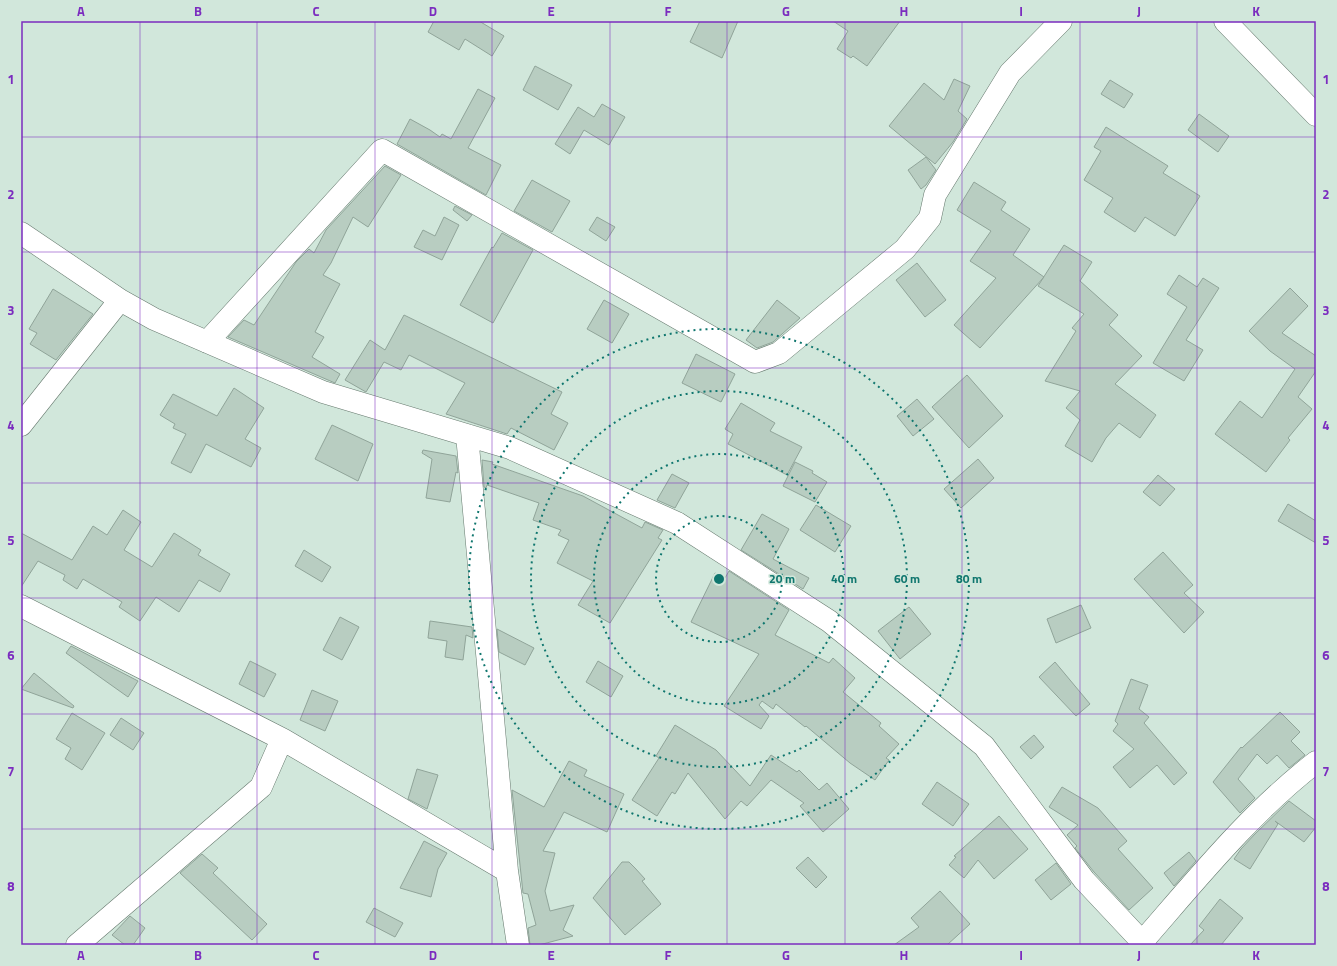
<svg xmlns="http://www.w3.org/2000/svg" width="1337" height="966" font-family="'Titillium Web',sans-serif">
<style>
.building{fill:#b8cdc1;stroke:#90a499}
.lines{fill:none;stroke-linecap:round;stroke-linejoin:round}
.minor-casing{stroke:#66796e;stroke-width:23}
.minor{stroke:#fff;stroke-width:22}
.grid{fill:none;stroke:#7b2cbf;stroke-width:1;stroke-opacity:0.55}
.ring{fill:none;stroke:#0f766e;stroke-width:2;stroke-dasharray:2 4}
.centre{fill:#0f766e;stroke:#d1e7db;stroke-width:2}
.ring-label{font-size:12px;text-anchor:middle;font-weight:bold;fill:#0f766e;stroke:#d1e7db;stroke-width:3;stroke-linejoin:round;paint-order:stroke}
.neatline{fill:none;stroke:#7b2cbf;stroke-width:1.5}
.grid-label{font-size:13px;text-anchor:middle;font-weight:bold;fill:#7b2cbf}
</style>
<rect width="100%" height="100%" fill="#d1e7db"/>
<path class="building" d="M 434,21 L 479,21 L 504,36 L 492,56 L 465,39 L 459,50 L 428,32 Z
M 700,21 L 738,21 L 722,58 L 690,42 Z
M 833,21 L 900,21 L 867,66 L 853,56 L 851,58 L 837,49 L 848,31 Z
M 535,66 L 572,85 L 558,110 L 523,90 Z
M 954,79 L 970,86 L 958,111 L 967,119 L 953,142 L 935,164 L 889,126 L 924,83 L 944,100 Z
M 1110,80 L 1133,94 L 1124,108 L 1101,94 Z
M 478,89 L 495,98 L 468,148 L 501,165 L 486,195 L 397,144 L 410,119 L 430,130 L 440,137 L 442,134 L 451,139 Z
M 602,104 L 625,117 L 609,145 L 584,130 L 570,154 L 555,144 L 578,107 L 594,117 Z
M 1199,114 L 1229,136 L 1218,152 L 1188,130 Z
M 1106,127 L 1168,166 L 1163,173 L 1200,196 L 1175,236 L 1145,217 L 1135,232 L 1104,212 L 1113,198 L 1084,180 L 1101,151 L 1094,147 Z
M 926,157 L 936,170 L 926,185 L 921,189 L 908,170 Z
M 385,166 L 401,175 L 368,227 L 353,217 L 331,263 L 323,275 L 340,284 L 315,332 L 324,337 L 312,357 L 340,374 L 335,383 L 228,337 L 244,320 L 254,325 L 296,262 L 309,249 L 314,253 L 326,230 Z
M 532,180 L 570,201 L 552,232 L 514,211 Z
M 974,182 L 1006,202 L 1001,210 L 1030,229 L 1013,255 L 1044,277 L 980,348 L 954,325 L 996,278 L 970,261 L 991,231 L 957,210 Z
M 455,206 L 472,215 L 467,221 L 453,210 Z
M 444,217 L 459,225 L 442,260 L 414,247 L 423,230 L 435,236 Z
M 597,217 L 615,227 L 606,241 L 589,230 Z
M 502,233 L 533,250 L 493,323 L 460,305 L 492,247 L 493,248 Z
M 1064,245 L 1092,262 L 1080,281 L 1118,315 L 1109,325 L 1142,356 L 1115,384 L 1156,415 L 1140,438 L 1119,423 L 1106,438 L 1092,462 L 1065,446 L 1080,420 L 1066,408 L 1080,391 L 1045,381 L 1076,331 L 1072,328 L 1084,314 L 1038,286 Z
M 917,263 L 946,300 L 925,317 L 896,280 Z
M 1179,275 L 1197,287 L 1203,278 L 1219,288 L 1186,340 L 1203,350 L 1184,381 L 1153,363 L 1187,307 L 1167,294 Z
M 1290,288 L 1308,306 L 1282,333 L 1316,356 L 1316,371 L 1298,397 L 1312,409 L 1288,438 L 1290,440 L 1266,472 L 1215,434 L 1240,401 L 1262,418 L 1295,369 L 1270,351 L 1249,331 Z
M 53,289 L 93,314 L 56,360 L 30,344 L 37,333 L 29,329 Z
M 604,300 L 629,314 L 612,343 L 587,329 Z
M 777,300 L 800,318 L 773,342 L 757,348 L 746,340 Z
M 404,315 L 562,392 L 551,414 L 568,423 L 554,450 L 511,428 L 507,434 L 446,414 L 465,383 L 409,355 L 401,370 L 384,362 L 366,392 L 345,380 L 370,340 L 385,350 Z
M 696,354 L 735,374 L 721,402 L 682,383 Z
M 967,375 L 1003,416 L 969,448 L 932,407 Z
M 234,388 L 264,408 L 245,439 L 261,448 L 251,467 L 206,444 L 191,473 L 171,463 L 186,434 L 173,428 L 175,424 L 160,415 L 173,394 L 217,416 Z
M 917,399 L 934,419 L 913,436 L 897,416 Z
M 741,403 L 775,423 L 770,431 L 802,447 L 787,475 L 728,444 L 733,434 L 725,429 Z
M 332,425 L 373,444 L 358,481 L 315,459 Z
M 423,450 L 456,456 L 458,473 L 456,472 L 450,502 L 426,498 L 432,459 L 422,453 Z
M 978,459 L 994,478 L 961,508 L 944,489 Z
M 482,460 L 493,462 L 492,464 L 583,496 L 642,528 L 645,522 L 663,530 L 658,538 L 662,540 L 610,623 L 578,605 L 593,581 L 557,563 L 569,540 L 558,535 L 561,530 L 533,520 L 539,503 L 487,485 L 486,488 L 484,487 Z
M 795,462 L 813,471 L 812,473 L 827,482 L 815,502 L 783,486 Z
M 672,474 L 689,483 L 675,508 L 657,500 Z
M 1158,475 L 1175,489 L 1160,506 L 1143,492 Z
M 1288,504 L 1316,521 L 1316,543 L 1278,521 Z
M 816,505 L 851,526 L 835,552 L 800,530 Z
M 123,510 L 141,522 L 124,550 L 152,567 L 174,533 L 201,550 L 198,555 L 230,574 L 220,592 L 199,580 L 179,612 L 156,597 L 140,621 L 119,607 L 122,602 L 83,579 L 77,589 L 63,580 L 65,575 L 38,561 L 21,587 L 21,533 L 72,560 L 93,526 L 107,535 Z
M 762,514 L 789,529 L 773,559 L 809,578 L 803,589 L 741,550 Z
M 304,550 L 331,567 L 322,582 L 295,566 Z
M 1163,552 L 1193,585 L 1184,593 L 1204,612 L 1184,633 L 1134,579 Z
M 729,571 L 789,610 L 775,635 L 829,663 L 833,658 L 855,678 L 843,692 L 881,723 L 879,726 L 899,744 L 886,758 L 889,760 L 875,780 L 850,763 L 806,726 L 805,727 L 776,704 L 773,709 L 762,701 L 759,705 L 769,716 L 761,729 L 724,706 L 759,654 L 691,622 L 715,573 L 725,578 Z
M 1081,605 L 1091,628 L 1056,643 L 1047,619 Z
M 909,607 L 931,634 L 900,659 L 878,631 Z
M 340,617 L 359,627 L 342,660 L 323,650 Z
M 430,621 L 472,627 L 473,638 L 466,635 L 463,660 L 445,657 L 447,641 L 428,638 Z
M 497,629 L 534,648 L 525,665 L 499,652 Z
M 71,646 L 138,681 L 128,697 L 66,653 Z
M 250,661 L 276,674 L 264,697 L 239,684 Z
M 598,661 L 623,676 L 611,697 L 586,682 Z
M 1055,662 L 1090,704 L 1076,716 L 1039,677 Z
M 34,673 L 74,706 L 73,708 L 21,689 Z
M 1131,679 L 1148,685 L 1139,709 L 1149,717 L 1144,723 L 1187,773 L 1174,785 L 1157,765 L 1130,788 L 1113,767 L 1134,749 L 1113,731 L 1118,724 L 1115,721 Z
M 312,690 L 338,701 L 325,731 L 300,720 Z
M 1280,712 L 1300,732 L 1291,741 L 1305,755 L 1289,768 L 1277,755 L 1267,764 L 1257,754 L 1238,779 L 1255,798 L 1240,813 L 1213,782 L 1241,747 L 1242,748 Z
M 72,713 L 105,733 L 82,770 L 65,759 L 71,748 L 56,739 Z
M 121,718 L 144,733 L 133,750 L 110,735 Z
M 675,725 L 716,750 L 750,786 L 771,755 L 797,772 L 799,770 L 819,790 L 827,783 L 849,809 L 823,832 L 800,806 L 804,803 L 771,780 L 747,806 L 741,801 L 725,819 L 688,773 L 675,794 L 672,792 L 657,816 L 632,800 L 659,758 L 656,756 Z
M 1034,735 L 1044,747 L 1031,759 L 1020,747 Z
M 569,761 L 587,770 L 584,776 L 624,794 L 607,832 L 564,812 L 543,851 L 555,853 L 545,891 L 550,911 L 574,905 L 563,930 L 573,936 L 539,945 L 530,945 L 528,928 L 536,925 L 528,894 L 523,893 L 512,790 L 544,807 Z
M 417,769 L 438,775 L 427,809 L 408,799 Z
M 937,782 L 969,804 L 953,826 L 922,804 Z
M 1062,787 L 1098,808 L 1127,841 L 1118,849 L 1153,888 L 1129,910 L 1094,872 L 1075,848 L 1077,846 L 1067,835 L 1078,825 L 1049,807 Z
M 1289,801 L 1316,821 L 1316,827 L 1304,842 L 1275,821 L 1278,824 L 1250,869 L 1234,859 L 1241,849 L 1255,834 Z
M 999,816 L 1028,849 L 994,879 L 978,860 L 964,878 L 949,865 L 956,857 L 954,856 Z
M 424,841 L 447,853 L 438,869 L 431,897 L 400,888 Z
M 1189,852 L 1196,861 L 1174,886 L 1164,873 Z
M 202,854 L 218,868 L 213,873 L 267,924 L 252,940 L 180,873 Z
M 808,857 L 827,877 L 816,888 L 796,868 Z
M 622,862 L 629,862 L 635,868 L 645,879 L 642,881 L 661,904 L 625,935 L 593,898 Z
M 1056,863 L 1071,884 L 1051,900 L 1035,880 Z
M 940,891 L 970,924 L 947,945 L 894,945 L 919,927 L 911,918 Z
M 1220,899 L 1243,918 L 1221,945 L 1190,945 L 1204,930 L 1199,926 Z
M 374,908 L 403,923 L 395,937 L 366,922 Z
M 130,916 L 145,928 L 133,945 L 125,945 L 112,935 Z"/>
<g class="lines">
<defs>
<path id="minor" d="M 1225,21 L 1316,115
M 21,233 L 120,300 L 154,319 L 323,392 L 510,448 L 677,523 L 829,621 L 984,746 L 1084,880 L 1145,945
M 207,342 L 382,150 L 755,362 L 779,353 L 905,249 L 930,218 L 935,195 L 1010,73 L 1061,21
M 21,425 L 120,300
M 467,435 L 507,871 L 518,945
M 21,606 L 282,739 L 507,871
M 1142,942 C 1197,879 1250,813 1316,762
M 77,945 L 261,787 L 282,739"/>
</defs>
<use href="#minor" class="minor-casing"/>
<use href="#minor" class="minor"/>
</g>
<path class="grid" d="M 140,21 L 140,945M 257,21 L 257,945M 375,21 L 375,945M 492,21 L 492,945M 610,21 L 610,945M 727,21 L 727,945M 845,21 L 845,945M 962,21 L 962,945M 1080,21 L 1080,945M 1197,21 L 1197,945M 21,137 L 1316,137M 21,252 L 1316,252M 21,368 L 1316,368M 21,483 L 1316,483M 21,598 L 1316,598M 21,714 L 1316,714M 21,829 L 1316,829"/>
<g class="ring">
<circle cx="719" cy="579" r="63"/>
<circle cx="719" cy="579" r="125"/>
<circle cx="719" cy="579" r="188"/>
<circle cx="719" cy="579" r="250"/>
</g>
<circle cx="719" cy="579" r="6" class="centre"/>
<g class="ring-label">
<text x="782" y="583">20 m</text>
<text x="844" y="583">40 m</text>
<text x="907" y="583">60 m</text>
<text x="969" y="583">80 m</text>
</g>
<rect width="1337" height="966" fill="none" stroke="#d1e7db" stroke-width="44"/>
<rect x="22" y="22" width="1293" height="922" class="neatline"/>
<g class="grid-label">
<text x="81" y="16">A</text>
<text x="198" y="16">B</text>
<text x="316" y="16">C</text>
<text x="433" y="16">D</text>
<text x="551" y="16">E</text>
<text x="668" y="16">F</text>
<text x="786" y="16">G</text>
<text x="904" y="16">H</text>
<text x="1021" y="16">I</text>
<text x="1139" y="16">J</text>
<text x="1256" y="16">K</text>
<text x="11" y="84">1</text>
<text x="1326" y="84">1</text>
<text x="11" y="199">2</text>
<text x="1326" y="199">2</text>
<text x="11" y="315">3</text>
<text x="1326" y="315">3</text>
<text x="11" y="430">4</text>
<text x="1326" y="430">4</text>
<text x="11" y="545">5</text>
<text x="1326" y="545">5</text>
<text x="11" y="660">6</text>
<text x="1326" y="660">6</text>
<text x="11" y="776">7</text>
<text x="1326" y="776">7</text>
<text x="11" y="891">8</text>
<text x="1326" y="891">8</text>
<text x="81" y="960">A</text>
<text x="198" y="960">B</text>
<text x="316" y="960">C</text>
<text x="433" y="960">D</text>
<text x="551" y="960">E</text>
<text x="668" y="960">F</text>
<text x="786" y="960">G</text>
<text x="904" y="960">H</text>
<text x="1021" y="960">I</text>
<text x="1139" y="960">J</text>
<text x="1256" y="960">K</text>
</g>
</svg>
